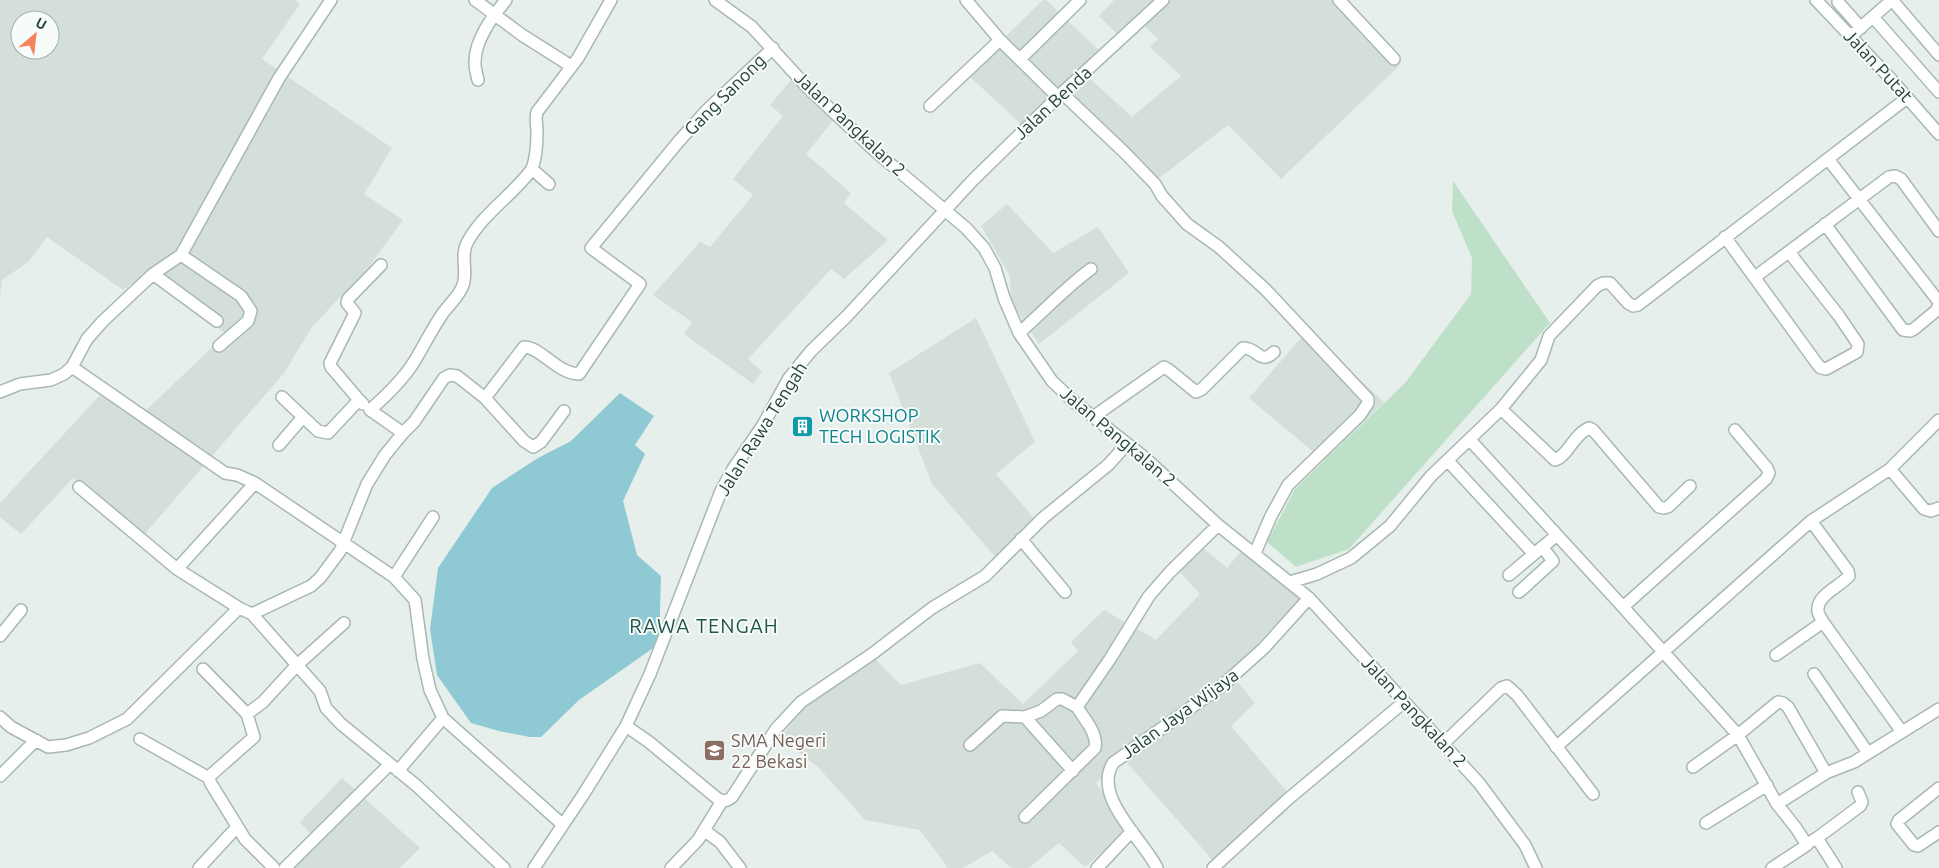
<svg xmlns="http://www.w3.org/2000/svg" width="1939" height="868" font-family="Ubuntu,sans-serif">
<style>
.built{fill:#d4dfda;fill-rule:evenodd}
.green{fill:#bfe0c8}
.water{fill:#8ec9d4}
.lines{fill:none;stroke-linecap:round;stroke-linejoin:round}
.minor-casing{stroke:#a8b8b2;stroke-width:14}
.minor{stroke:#fff;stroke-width:11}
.labels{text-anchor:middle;stroke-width:4;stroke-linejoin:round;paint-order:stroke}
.street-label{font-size:18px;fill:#24423a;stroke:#f7fbf9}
.culture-label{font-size:18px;fill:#0d838f;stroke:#f7fbf9;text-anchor:start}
.education-label{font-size:18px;fill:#785e54;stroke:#f7fbf9;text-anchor:start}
.quarter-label{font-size:20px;letter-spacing:1px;fill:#1f5548;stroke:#f7fbf9}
</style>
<rect width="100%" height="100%" fill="#e6efeb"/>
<path class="built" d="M 0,0 L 295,0 L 300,4 L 262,59 L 392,148 L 364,194 L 403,220 L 367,269 L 312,327 L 284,373 L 142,537 L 73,478 L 21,534 L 0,517 L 0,503 L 100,395 L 138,418 L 226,334 L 146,274 L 123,290 L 47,237 L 28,262 L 2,280 L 0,298 ZM 20,20 L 50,20 L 50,50 L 20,50 Z
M 1043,0 L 1046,0 L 1105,56 L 1086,75 L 1132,117 L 1181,76 L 1150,47 L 1158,39 L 1136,18 L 1118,35 L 1099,16 L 1114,0 L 1342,0 L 1400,65 L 1281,179 L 1228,125 L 1158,179 L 1059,93 L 1023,126 L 967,74 Z
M 796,74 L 836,117 L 806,154 L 851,193 L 844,203 L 888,240 L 844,279 L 831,269 L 748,359 L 762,371 L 753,384 L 684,334 L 692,322 L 653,295 L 700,242 L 710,247 L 753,195 L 733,179 L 783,116 L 770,105 Z
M 1007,204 L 1053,253 L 1098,227 L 1129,273 L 1039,344 L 1011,301 L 1010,276 L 981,226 Z
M 976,318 L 1035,442 L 996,474 L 1038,523 L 998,560 L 932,484 L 889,373 Z
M 1307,331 L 1384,402 L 1324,461 L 1249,398 Z
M 1202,547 L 1227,568 L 1242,550 L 1302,597 L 1230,673 L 1255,703 L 1231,726 L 1291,796 L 1216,864 L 1122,757 L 1096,783 L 1129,829 L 1085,867 L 1059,843 L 1029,868 L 1011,868 L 992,851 L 963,868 L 948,868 L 920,830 L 865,820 L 818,767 L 780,738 L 812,695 L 874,658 L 901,685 L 980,663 L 1023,704 L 1078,651 L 1071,642 L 1104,610 L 1156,640 L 1200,594 L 1179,571 Z
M 342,778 L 420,848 L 400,868 L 285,868 L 314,838 L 300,822 Z"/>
<path class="green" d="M 1453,181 L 1550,323 L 1349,549 L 1296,567 L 1267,542 L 1295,489 L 1405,383 L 1471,294 L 1472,258 L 1452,211 Z"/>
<path class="water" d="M 620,393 L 654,416 L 635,445 L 645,454 L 623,501 L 637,555 L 661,576 L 659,644 L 579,700 L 541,737 L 530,737 L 499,731 L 471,723 L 437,675 L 430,629 L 438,568 L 492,488 L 538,458 L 571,441 Z"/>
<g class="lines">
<defs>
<path id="minor" d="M 475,0 L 522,35 L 571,66
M 715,0 L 752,27 L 809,89 L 875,151 L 966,228 L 984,248 L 995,268 L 1004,298 L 1019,333 L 1052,381 L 1073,401 L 1144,457 L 1218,525 L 1309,598 L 1479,783 L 1525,845 L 1536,868
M 966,0 L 1000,40 L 1058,97
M 1339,0 L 1394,59
M 1816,0 L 1891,79 L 1939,134
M 1892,0 L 1939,55
M 1838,2 L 1861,28
M 1873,17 L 1939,92
M 1851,36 L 1892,0
M 1020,59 L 1080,0
M 478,80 C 477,75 475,69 475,64 C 474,41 492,17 506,0
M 1062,93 L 1125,153 L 1155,184 L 1162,196 L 1187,224 L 1219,247 L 1266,290 L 1368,399 L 1368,403 L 1360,415 L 1288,485 L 1271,516 L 1255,553
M 930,106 L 1000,40
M 532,169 L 549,184
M 1825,224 L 1903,330 L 1910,331 L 1914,329 L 1937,310 L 1939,302 L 1828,159
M 1725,237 L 1818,365 L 1821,368 L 1826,369 L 1857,352 L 1858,344 L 1839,316 L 1789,252
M 181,255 L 241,296 L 251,311 L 248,321 L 219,346
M 153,274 L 217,321
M 1755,277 L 1889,177 L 1895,176 L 1901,179 L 1939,231
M 1019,333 C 1043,312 1066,287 1091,269
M 72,367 L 225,473 L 237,475 L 255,483 L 394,577 L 415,600 L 423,659 L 430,690 L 443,718 L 562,824
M 0,392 L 20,384 L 51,380 L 64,374 L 72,367 L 87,339 L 103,321 L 153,274 L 181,255 L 279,78 L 331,0
M 282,397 L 318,431 L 328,433 L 359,400 L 363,404
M 485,398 L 524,347 C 541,347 556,373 579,374 L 640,284 L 591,248 L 679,141 L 708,109 L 773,48
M 359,400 L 331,367 L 330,363 L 355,313 L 347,303 L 348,299 L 381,265
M 1501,409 L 1555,460 C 1567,457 1574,434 1589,428 L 1593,430 L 1659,507 L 1664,508 L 1668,507 L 1690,486
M 1093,417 L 1164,367 L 1169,370 L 1196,392 L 1202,389 L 1243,348 C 1257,347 1260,366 1274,352
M 1735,430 L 1767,468 L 1769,473 L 1766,479 L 1623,607 L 1738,735 L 1777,804 L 1796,828 L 1807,845 L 1772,868
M 403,433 L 414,422 L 444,378 L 450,375 L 457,376 L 485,398 L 524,441 L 533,447 L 541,442 L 564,411
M 1470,440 L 1623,607
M 279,445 L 303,417
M 1448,461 L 1534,554 L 1557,535
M 1890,469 L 1924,509 L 1931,511 L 1939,508
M 255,483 L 177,569 L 239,608 L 252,614 L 320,691 L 326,708 L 341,724 L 417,786 L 504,868
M 79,487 L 177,569
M 1811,521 L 1848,571 L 1849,576 C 1841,586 1816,595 1818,611 C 1818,614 1821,618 1823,622
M 1021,539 L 1065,592
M 1509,575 L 1534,554
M 394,577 L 433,517
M 1290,582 L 1317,574 L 1351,558 L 1390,526 L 1431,476 L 1501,409 L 1541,360 L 1549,336 L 1597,286 L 1603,283 L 1610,283 L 1628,303 L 1633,306 L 1638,305 L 1907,98
M 1519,592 L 1553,561 L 1543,548
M 252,614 L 311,586 L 320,578 L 340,551 L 367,484 L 385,455 L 403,433 L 370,410 C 386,396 402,381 414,362 C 423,347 431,331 441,316 C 448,305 459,297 463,285 C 468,271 460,256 467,243 C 482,214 513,195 532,169 C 536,158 537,143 537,132 C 537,124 535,120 537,112 L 578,58 L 611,0
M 0,636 L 21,610
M 1776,655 L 1823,622 L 1902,732
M 203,669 L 247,714 L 254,737 L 212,774 L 209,778 L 210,782 L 245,839 L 274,868
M 1814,674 L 1868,753
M 247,714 L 263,702 L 296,666 L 344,623
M 0,717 L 11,727 L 48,747 L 66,745 L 89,738 L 127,719 L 239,608
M 1025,717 L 1073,771
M 626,726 L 649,742 L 718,799 C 724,802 727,801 732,797 L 776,729 L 801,702 L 872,654 L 932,608 L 985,576 L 1043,518 L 1108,465 L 1127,444
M 140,739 L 209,778
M 1443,744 L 1501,688 L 1507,686 L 1517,695 L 1593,794
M 970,745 L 1002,716 L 1025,717 L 1041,711 L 1057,699 L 1062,699 L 1077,707
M 1556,747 L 1811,521 L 1890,469 L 1939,420
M 1693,767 L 1738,735 L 1778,702 L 1783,703 L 1788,707 L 1826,773
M 398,771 L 443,718
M 0,776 L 36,740
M 1939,788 L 1899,820 L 1897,824 L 1914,845 L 1918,846 L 1939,832
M 1777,804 L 1826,773 L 1854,762 L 1939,709
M 1025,817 L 1095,748 C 1098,733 1084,719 1077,707 L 1110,659 L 1149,596 L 1170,572 L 1218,525
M 1706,823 L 1767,785
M 705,831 L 720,842 L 740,868
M 1817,838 L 1860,806 L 1862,802 L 1858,792
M 1812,841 L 1817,838 L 1836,868
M 199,868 L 237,827
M 285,868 L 389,765
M 534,868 L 583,795 L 626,726 L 650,674 L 721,491 L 733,469 L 763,425 L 789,378 L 811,351 L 847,316 L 973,180 L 1062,93 L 1163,0
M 671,868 L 698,840 L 722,801
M 1097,868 L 1132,831
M 1157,868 C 1143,839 1092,797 1113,763 L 1224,684 L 1264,648 L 1309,598
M 1213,868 L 1287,800 L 1404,702"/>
</defs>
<use href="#minor" class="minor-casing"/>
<use href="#minor" class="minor"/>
</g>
<defs>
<symbol id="building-square" viewBox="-11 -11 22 22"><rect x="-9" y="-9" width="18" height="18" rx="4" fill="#0f9aa8" stroke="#f7fbf9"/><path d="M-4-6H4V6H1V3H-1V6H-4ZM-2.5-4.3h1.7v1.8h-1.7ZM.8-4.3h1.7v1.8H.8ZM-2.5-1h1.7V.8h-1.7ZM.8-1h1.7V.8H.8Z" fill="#fff"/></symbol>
<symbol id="school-square" viewBox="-11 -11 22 22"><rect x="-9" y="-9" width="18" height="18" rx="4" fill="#8d6e63" stroke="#f7fbf9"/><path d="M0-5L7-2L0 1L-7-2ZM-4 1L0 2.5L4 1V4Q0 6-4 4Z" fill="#fff"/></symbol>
</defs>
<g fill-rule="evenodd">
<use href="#building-square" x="790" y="414" width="25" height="25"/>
<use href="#school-square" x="702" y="738" width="25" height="25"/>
</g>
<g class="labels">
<g class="street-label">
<text transform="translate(1878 66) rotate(47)" y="6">Jalan Putat</text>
<text transform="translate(725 95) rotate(-45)" y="6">Gang Sanong</text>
<text transform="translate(1053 103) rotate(-43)" y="6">Jalan Benda</text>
<text transform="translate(850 124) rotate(43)" y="6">Jalan Pangkalan 2</text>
<text transform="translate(762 429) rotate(-58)" y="6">Jalan Rawa Tengah</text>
<text transform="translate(1118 437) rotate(40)" y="6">Jalan Pangkalan 2</text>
<text transform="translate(1414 712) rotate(47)" y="6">Jalan Pangkalan 2</text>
<text transform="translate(1180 714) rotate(-36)" y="6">Jalan Jaya Wijaya</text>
</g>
<g class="culture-label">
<text x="819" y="422">WORKSHOP<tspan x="819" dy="21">TECH LOGISTIK</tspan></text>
</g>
<g class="education-label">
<text x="731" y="747">SMA Negeri<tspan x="731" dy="21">22 Bekasi</tspan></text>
</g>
<g class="quarter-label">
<text x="704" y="633">RAWA TENGAH</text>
</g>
</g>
<g transform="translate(35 35) rotate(28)"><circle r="24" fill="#f7fbf9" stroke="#a3b1ad"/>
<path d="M0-4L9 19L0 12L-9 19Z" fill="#f4845f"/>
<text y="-8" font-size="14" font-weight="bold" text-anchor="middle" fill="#24423a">U</text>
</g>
</svg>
